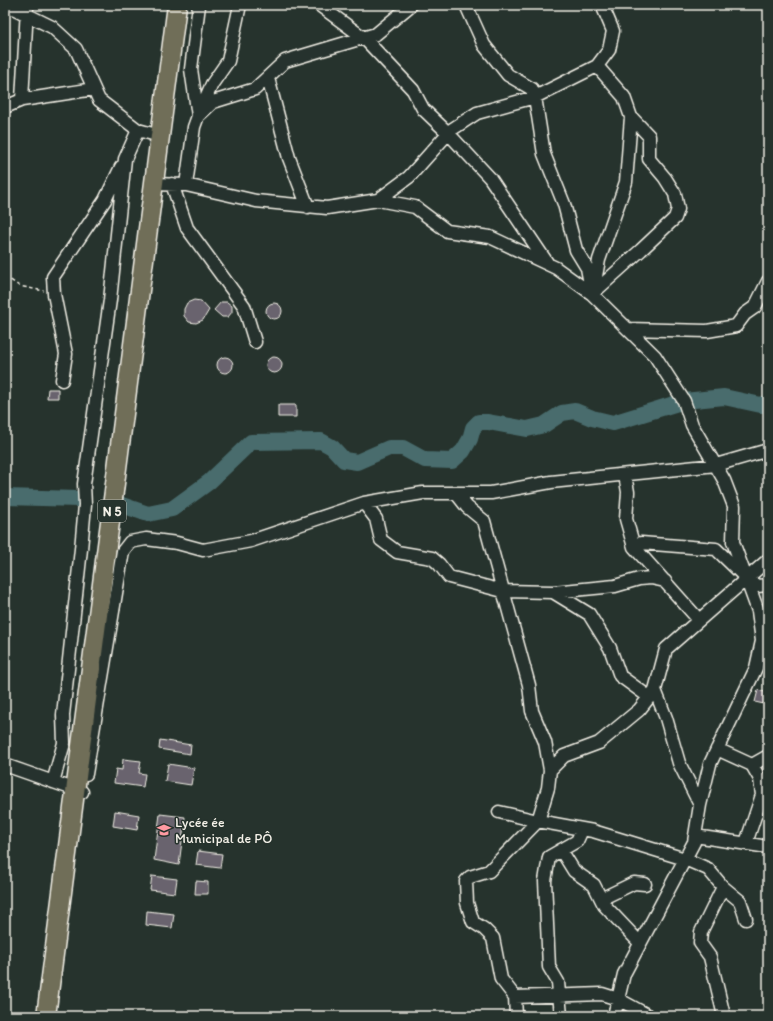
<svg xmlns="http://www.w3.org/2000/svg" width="773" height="1021" font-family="Itim,sans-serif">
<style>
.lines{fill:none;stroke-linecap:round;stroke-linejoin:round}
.river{stroke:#486c6d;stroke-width:16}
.building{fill:#69646e;stroke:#f4f1e8}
.minor-casing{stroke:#f4f1e8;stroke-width:15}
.highway-casing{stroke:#f4f1e8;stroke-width:21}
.path{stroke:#f4f1e8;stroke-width:1.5;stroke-dasharray:4 3;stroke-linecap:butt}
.minor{stroke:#26332d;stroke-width:12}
.highway{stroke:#706e59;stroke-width:18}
.labels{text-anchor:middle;stroke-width:3;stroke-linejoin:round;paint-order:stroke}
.shield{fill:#26332d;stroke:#b6b8b0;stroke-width:1}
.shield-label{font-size:13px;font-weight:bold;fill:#f4f1e8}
.poi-label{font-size:14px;fill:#f4f1e8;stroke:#26332d;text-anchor:start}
</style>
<rect width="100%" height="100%" fill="#26332d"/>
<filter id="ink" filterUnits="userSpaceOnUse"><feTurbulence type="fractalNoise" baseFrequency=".025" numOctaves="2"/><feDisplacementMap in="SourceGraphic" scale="8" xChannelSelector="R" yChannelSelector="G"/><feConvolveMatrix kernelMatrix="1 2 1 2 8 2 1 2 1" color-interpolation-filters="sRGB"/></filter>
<g filter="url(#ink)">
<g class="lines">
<path class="river" d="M 5,497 L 79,499
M 119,504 L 148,514 L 172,509 L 209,482 L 251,442 L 321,441 L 332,447 L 344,460 L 357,462 L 389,448 L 403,448 L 425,460 L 452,461 L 463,451 L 470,439 L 473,428 L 479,422 L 488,422 L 527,429 L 544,425 L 562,413 L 575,411 L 592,418 L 613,423 L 684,401 L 724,397 L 761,405 L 768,403"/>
</g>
<path class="building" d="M 194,300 L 201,301 L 209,310 L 203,320 L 196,323 L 189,322 L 184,316 L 184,309 L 187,303 Z
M 221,302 L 227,302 L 232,306 L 232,312 L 228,317 L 222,317 L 214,310 Z
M266 311a8 8 0 1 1 16 0a8 8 0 1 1-16 0Z
M266 365a8 8 0 1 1 16 0a8 8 0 1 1-16 0Z
M217 365a8 8 0 1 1 16 0a8 8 0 1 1-16 0Z
M 48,389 L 58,389 L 58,398 L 47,398 Z
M 278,405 L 296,405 L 296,417 L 278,417 Z
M 758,690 L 768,693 L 768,705 L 755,702 Z
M 160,740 L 191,745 L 190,754 L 159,749 Z
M 123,759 L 141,761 L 139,773 L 145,774 L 143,787 L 114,783 L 116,769 L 122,770 Z
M 168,764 L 194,768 L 191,785 L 165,781 Z
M 115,811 L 139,815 L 137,830 L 113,826 Z
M 160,814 L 185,817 L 179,865 L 154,860 Z
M 198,851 L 222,854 L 220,868 L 196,865 Z
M 152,876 L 177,879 L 175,893 L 150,890 Z
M 196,881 L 208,882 L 208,894 L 195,894 Z
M 147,911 L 174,914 L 172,928 L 146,925 Z"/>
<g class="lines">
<defs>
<path id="minor" d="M 7,5 L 52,27 L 76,49 L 99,100 L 138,130 L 160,136
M 319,5 L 364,38 L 413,90 L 423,109 L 448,133 L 490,178 L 548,264
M 466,5 L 484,45 L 508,75 L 532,89 L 535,97 L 544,154 L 564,204 L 576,250 L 587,268 L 592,294
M 268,78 L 289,158 L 308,207
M 22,100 L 27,8
M 5,107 L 22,100 L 94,89
M 200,111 L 212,84 L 228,61 L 240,5
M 198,116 L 213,102 L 255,89 L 285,61 L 376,34 L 411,5
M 154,184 L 186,185 L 256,201 L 327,208 L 378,200 L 415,207 L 447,231 L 490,237 L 556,268 L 592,294 L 655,356 L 684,401 L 692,425 L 724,480 L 734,506 L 733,542 L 758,611 L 762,641 L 756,668 L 710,764 L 700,805 L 694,842 L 624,974 L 614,1016
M 172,184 L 187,228 L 244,306 L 255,342
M 186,185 L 194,127 L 198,116 L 191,69 L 199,5
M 378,200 L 409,177 L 451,130 L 477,113 L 535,97 L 597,66 L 609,50 L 613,31 L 602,5
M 594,287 L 599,260 L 626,182 L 631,117 L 624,97 L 597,66
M 592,294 L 641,250 L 675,218 L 678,209 L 675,194 L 665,178 L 649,159 L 649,136 L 631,117
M 628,329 L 707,331 L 736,326 L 745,314 L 755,307 L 768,281
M 62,380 L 66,354 L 54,294 L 53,277 L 105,200 L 121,167
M 625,475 L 628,492 L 626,519 L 634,547 L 699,620
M 456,493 L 467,507 L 484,521 L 529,685 L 532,711 L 545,742 L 550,770 L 548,788 L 538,821 L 489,871 L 470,877 L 466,881 L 467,903 L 473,922 L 484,929 L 493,938 L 501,979 L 515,997 L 516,1016
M 364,503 L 376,519 L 381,540 L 397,552 L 432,558 L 439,564 L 449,577 L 503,591 L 553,592 L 615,586 L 639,579 L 651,578 L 665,581
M 634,547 L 641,543 L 716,549 L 746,578 L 757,586 L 768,585
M 553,592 L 589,614 L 610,648 L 620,676 L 649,697
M 655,690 L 666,718 L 679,763 L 700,805
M 717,749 L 752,765 L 760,779 L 762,795 L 746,843
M 5,765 L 82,792
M 752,765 L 768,756
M 550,770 L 564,756 L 599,743 L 639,710 L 655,690 L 666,649 L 768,560
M 86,774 L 123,551 L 130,542 L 146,539 L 177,543 L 203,550 L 251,541 L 364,503 L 423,493 L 491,493 L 551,482 L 716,465 L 768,450
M 53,782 L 64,743 L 63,715 L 81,549 L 85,505 L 84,484 L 110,300 L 125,159 L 138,130
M 499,812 L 538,821 L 593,831 L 685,859 L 708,869 L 723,887 L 740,901 L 746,919
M 695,836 L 768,847
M 561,850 L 574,871 L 594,885 L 604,905 L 640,943
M 723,887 L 701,932 L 700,943 L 710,957 L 724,1016
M 601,899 L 634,883 L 645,884
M 515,997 L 602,994 L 618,999 L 649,1016
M 561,1016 L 558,982 L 549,967 L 545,881 L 549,857 L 577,841 L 582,830"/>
<path id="highway" d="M 46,1016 L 177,5"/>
</defs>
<use href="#minor" class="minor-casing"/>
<use href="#highway" class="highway-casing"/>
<path class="path" d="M 5,276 L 19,286 L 44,291"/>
<use href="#minor" class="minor"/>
<use href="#highway" class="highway"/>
</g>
</g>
<defs>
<symbol id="school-bare" viewBox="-9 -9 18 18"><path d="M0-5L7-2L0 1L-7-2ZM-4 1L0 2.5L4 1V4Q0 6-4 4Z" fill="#ff9aa2" stroke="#26332d" stroke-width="2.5" paint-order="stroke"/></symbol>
</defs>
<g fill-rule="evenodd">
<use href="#school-bare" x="154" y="820" width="20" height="20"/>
</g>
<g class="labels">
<rect class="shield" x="98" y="500" width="28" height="22" rx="3"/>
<g class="shield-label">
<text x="112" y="516">N 5</text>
</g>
<g class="poi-label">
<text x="175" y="827">Lycée ée<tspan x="175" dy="16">Municipal de PÔ</tspan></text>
</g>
</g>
<rect width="773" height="1021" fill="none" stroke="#26332d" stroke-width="20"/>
<rect x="10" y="10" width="753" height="1001" fill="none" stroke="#f4f1e8" stroke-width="1.5" filter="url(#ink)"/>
</svg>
